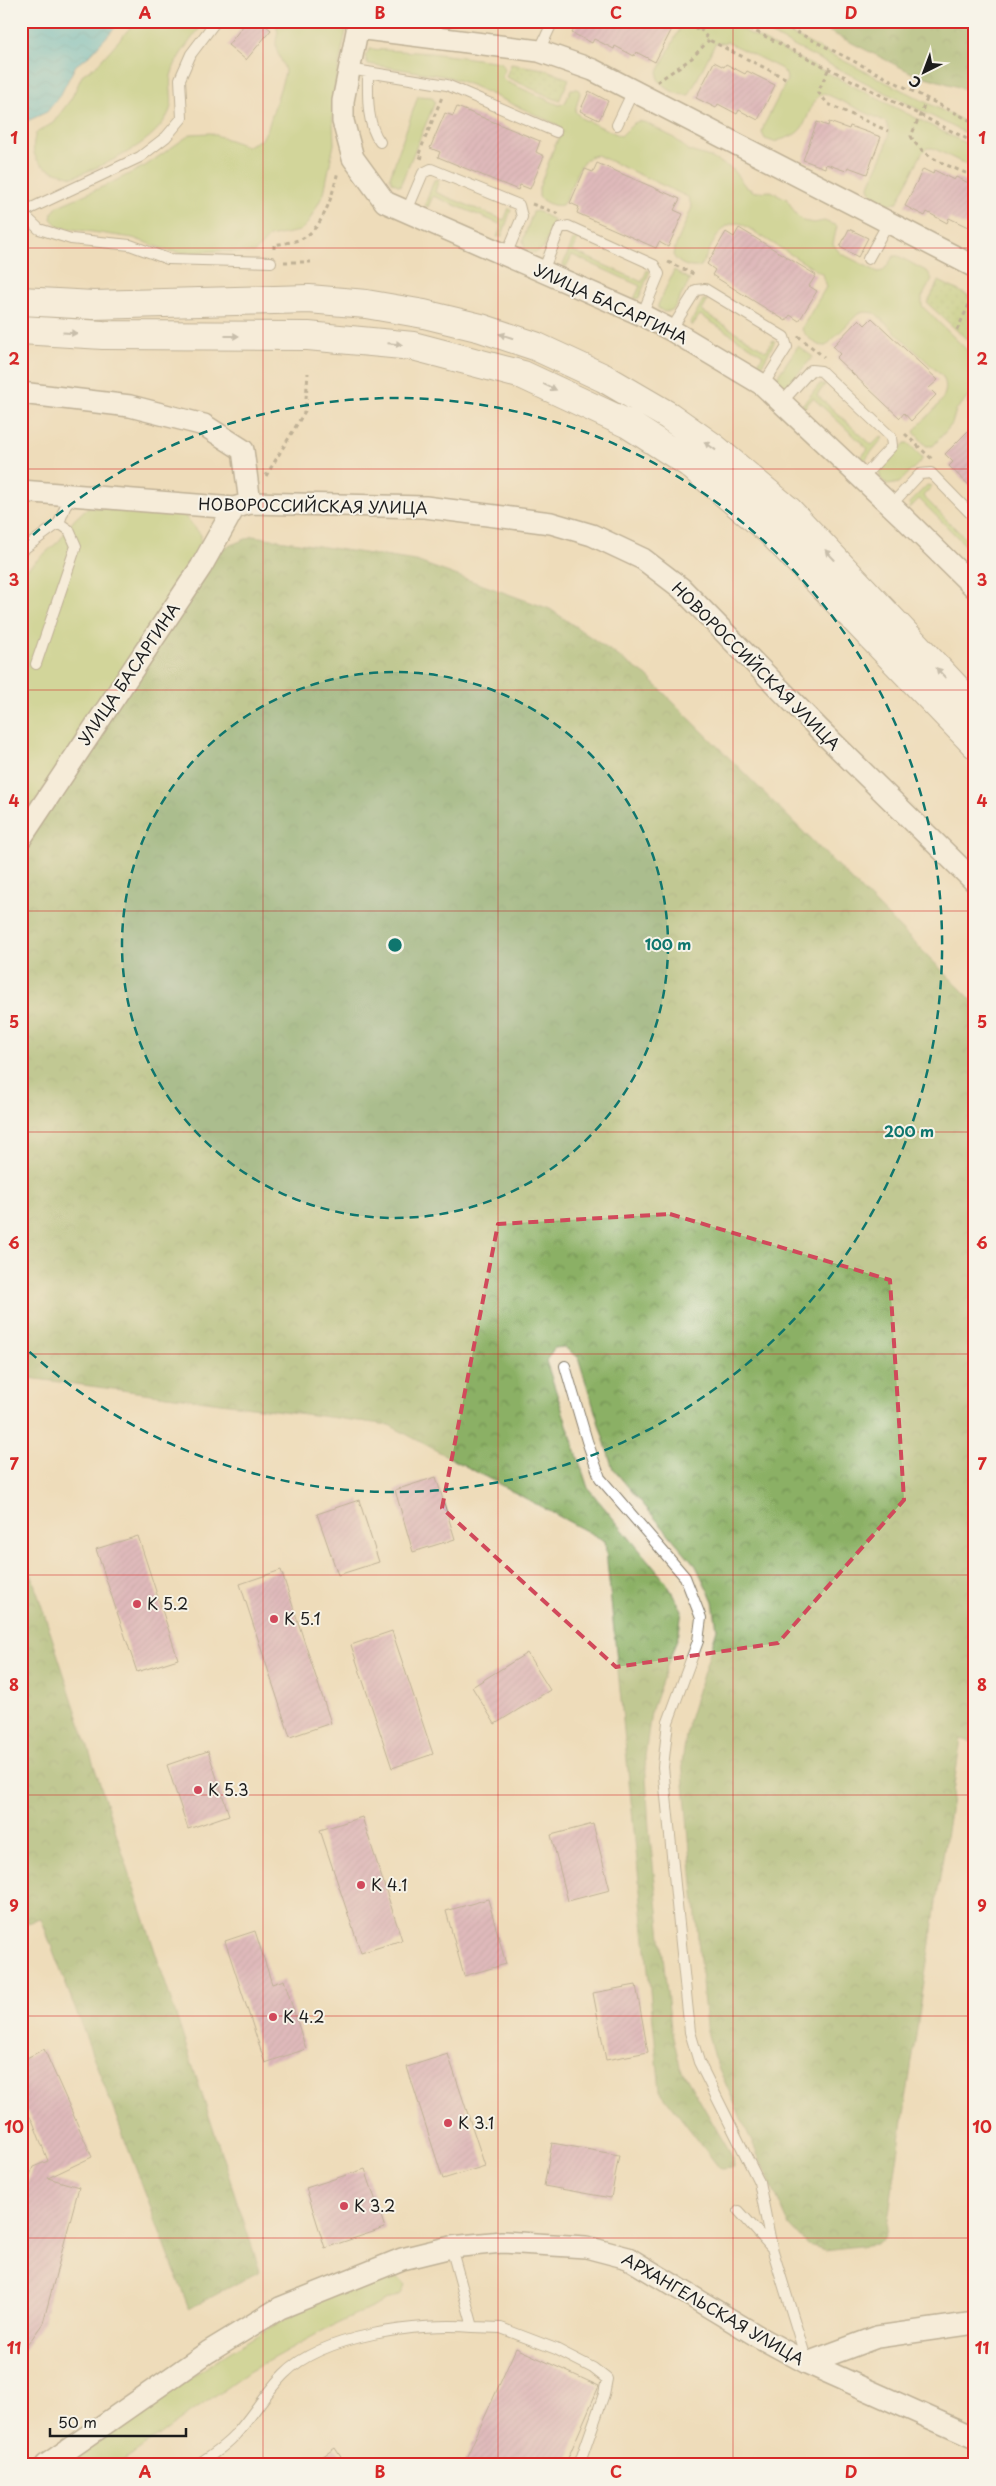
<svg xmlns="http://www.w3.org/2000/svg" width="996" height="2486" font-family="'Playpen Sans',sans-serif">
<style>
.grass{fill:#afcc73;stroke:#667448}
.forest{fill:url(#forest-crowns);stroke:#546640}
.park{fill:url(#park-dots);stroke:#667448}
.water{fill:url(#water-waves);stroke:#3a6e78}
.building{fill:url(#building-hatch)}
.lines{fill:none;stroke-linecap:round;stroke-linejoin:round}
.lane-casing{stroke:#857c6b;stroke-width:12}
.street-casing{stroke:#857c6b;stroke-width:24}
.highway-casing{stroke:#857c6b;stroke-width:30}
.path{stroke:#857c6b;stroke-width:3;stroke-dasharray:4 4;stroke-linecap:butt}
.lane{stroke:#fff;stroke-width:10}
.street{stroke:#fff;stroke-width:21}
.highway{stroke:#fff;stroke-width:28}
.oneway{fill:#999}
.marked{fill:none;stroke:#d1495b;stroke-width:4;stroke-dasharray:10 6;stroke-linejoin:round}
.grid{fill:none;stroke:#d62828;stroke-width:1;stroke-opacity:0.55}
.ring{fill:none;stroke:#0f766e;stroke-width:2.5;stroke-dasharray:9 6}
.poi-dot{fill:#d1495b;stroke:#f7f3e8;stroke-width:2}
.labels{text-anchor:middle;stroke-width:4;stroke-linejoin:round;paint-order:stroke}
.street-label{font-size:16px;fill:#1c1c1c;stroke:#f7f3e8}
.poi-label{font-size:16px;fill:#1c1c1c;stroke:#f7f3e8;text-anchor:start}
.centre{fill:#0f766e;stroke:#f7f3e8;stroke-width:2.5}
.ring-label{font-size:15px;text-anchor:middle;font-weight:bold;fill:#0f766e;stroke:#f7f3e8;stroke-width:4;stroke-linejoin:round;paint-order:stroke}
.neatline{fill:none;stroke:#d62828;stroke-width:2}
.grid-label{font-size:16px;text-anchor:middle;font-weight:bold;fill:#d62828}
</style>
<defs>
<pattern id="forest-crowns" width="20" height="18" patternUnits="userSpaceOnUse" patternTransform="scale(1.25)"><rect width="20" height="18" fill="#8bb065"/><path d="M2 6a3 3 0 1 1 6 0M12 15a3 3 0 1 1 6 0" fill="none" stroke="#718e52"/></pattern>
<pattern id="park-dots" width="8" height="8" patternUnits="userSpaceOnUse" patternTransform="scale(1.25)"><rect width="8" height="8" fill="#afcc73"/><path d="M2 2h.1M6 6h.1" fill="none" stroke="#96af63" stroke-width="1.8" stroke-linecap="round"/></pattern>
<pattern id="water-waves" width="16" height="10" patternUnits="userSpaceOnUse" patternTransform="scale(1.25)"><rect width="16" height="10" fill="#57c0d3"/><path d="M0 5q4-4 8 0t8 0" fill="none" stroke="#4ba4b5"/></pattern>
<pattern id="building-hatch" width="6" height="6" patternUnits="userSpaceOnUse" patternTransform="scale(1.25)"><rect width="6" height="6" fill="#cc8fbd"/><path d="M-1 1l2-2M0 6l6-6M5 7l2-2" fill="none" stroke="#a57499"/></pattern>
</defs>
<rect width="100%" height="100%" fill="#f7f3e8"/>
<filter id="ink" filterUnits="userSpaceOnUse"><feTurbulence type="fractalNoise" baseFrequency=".02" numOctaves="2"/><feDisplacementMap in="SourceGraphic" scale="10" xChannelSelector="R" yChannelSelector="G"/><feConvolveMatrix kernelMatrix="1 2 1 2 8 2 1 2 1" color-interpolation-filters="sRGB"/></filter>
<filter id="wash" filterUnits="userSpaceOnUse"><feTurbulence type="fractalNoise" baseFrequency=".0096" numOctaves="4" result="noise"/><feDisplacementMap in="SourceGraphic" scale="20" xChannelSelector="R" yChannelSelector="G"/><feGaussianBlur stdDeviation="1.12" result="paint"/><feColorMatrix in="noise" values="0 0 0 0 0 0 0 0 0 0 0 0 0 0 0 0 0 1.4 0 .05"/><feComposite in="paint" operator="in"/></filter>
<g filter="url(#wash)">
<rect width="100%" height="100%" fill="#eedcba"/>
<path class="grass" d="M 136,21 L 205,21 C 193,38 176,55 171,76 C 169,86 173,98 171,107 C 160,143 104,165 73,177 C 47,170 26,164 36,133 L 53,123 L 71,99 L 83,74 L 96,66 Z
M 274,21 L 348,21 L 332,100 L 334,144 L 324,193 L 308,223 L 300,231 L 269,237 L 254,253 L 221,251 L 183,253 L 169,251 L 133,238 L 59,227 L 51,219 L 52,213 L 58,206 L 109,184 L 145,166 L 191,134 L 210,133 L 247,146 L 262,139 L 268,128 L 285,73 C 285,63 276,55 276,45 C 276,33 281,34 274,21 Z
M 680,21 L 725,21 L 975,148 L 975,169 L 933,148 L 927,148 L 922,153 L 897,203 C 885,206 870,199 869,186 C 874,169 896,139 886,122 L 824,93 C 809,98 810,121 799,131 C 793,137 782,139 774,142 L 765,139 L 762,133 L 764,125 L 787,80 L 786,74 L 780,68 L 727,42 L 715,44 L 689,95 C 677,96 665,89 658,79 L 658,72 L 680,28 Z
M 744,21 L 765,21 L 975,127 L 975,138 Z
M 370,49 L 430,53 L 501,62 L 505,69 L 502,77 L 507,82 L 559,105 L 565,103 L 571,89 L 578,89 L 580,93 L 575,111 L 581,118 L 621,136 L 634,123 L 639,121 L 647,123 L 674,138 L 689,151 L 710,157 L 732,169 L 746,187 L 755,192 L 771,191 L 787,199 L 795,213 L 803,221 L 814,223 L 824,221 L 837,226 L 833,244 L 840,253 L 878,272 L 883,271 L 894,256 L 898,256 L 928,272 L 932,279 L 922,297 L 922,306 L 975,358 L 975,390 L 956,410 L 952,424 L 933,446 L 926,446 L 914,432 C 924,415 955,400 943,377 L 875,313 L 864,312 L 858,314 L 826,346 C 816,347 807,337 802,330 L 803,326 L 826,287 L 822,274 L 742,224 C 721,217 710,251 701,266 C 692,270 677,264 673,255 L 674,250 L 692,207 L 688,197 L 597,155 C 575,157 574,191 562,205 C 555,207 544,203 539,197 L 539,188 L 555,145 L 563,132 L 558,125 L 471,85 L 449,77 L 368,64 L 365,56 Z
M 418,96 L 432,97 L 435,102 L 400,186 L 392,182 L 390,177 Z
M 439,179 L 435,192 L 504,220 L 509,208 L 511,210 L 502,236 L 497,237 L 502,225 L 433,196 L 428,207 L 425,205 L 434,180 Z
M 537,211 L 554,220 L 544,248 L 535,253 L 525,249 L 523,240 L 533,212 Z
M 578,239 L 573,251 L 642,282 L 647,270 L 650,271 L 639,298 L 634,299 L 640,286 L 572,255 L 566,267 L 563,265 L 573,240 Z
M 674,270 L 690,280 L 673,310 L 664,312 L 658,308 L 658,305 Z
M 703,300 L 708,300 L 702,311 L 766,351 L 773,340 L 775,341 L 761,367 L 756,366 L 763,355 L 700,315 L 692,326 L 690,324 Z
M 798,346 L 813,357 L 787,386 L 780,388 L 776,385 L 777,377 Z
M 820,384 L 825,385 L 817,395 L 872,445 L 881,436 L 883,438 L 864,461 L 859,459 L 868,449 L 813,398 L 804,408 L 802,405 Z
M 905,443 L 908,443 L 922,457 L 922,460 L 899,483 L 888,485 L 881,479 L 879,473 Z
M 927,485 L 932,486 L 923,496 L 975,548 L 975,557 L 967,564 L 963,562 L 972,552 L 919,499 L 910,508 L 909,503 Z
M 88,507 L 184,515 L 201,535 L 200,548 L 194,562 L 21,823 L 21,574 L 59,541 L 74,520 Z
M 385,2276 C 394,2276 399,2277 405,2285 L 401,2294 L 324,2330 L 250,2371 L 117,2465 L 65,2465 C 152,2405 236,2341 331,2295 C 348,2287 367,2282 385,2276 Z"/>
<path class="forest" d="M 808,21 L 965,21 L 975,26 L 975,92 L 912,73 Z
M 253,536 L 416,561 L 550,609 L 647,676 L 975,1003 L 975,1743 L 961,1739 L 886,2233 L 883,2240 L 876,2244 L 826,2250 L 808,2245 L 789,2225 L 714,2058 L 706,2027 L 682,1762 L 688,1723 L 717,1629 L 713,1601 L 696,1566 L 613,1469 L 578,1357 L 564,1347 L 554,1348 L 546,1361 L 588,1488 L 666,1582 L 682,1610 L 679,1633 L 651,1712 L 645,1757 L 649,1828 L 671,2028 L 680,2066 L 733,2158 L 734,2168 L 720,2169 L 660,2091 L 605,1541 L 389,1425 L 21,1377 L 21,834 L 206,555 Z
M 21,1543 L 260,2271 L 189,2309 L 41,1919 L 21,1925 Z"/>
<path class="park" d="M 511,64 L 544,69 L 569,79 L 559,101 L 506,77 Z
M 939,281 L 975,299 L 975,347 L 927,303 Z"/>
<path class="water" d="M 21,21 L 121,21 L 89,56 L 76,65 L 61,94 L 47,112 L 21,124 Z"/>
<g id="blocks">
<path class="building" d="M 247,21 L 260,21 L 271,30 L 246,60 L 228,45 Z
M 578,21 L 661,21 L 673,27 L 655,62 L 636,52 L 634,56 L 615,46 L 614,49 L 594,39 L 592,43 L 572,33 Z
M 714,62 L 724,67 L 726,64 L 745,74 L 747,71 L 775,85 L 758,120 L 739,110 L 737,114 L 718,104 L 716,108 L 696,98 Z
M 589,91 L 608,101 L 599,120 L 580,111 Z
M 457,107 L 540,141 L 536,152 L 544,156 L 530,189 L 520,185 L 518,190 L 438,157 L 440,152 L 430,148 L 445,113 L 453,116 Z
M 817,122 L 828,126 L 829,122 L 849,129 L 850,126 L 881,137 L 867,174 L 848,167 L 846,171 L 826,164 L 825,168 L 803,160 Z
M 597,163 L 680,199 L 674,210 L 683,214 L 668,247 L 659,242 L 656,248 L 577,213 L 579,207 L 570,203 L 585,169 L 593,172 Z
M 923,169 L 933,174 L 934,170 L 954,180 L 956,177 L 975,186 L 975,214 L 968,227 L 949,218 L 947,223 L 927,212 L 925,216 L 905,206 Z
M 739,228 L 816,275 L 809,286 L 817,291 L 799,321 L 790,315 L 786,321 L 712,275 L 715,270 L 707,264 L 726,232 L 734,237 Z
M 849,229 L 868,238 L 858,257 L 840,247 Z
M 872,318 L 938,380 L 929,388 L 936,395 L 911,421 L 904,413 L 900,418 L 836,358 L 840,354 L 833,346 L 859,319 L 865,325 Z
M 975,424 L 975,491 L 949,466 L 953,462 L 945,454 Z
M 436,1477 L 455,1539 L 413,1552 L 395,1490 Z
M 359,1500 L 379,1562 L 338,1575 L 317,1514 Z
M 138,1536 L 178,1659 L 137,1672 L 96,1549 Z
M 281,1570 L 331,1723 L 290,1737 L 240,1584 Z
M 392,1631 L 433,1754 L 392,1768 L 351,1645 Z
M 527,1653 L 550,1690 L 495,1724 L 472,1687 Z
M 208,1751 L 229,1815 L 188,1829 L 167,1765 Z
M 362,1817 L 402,1940 L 361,1953 L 320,1830 Z
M 593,1824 L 610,1890 L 568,1901 L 551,1835 Z
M 488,1899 L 506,1964 L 464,1976 L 446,1911 Z
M 255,1931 L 272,1984 L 284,1980 L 306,2049 L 265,2063 L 225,1941 Z
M 636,1985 L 648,2052 L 606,2060 L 593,1993 Z
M 44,2049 L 92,2157 L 48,2178 L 79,2187 L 43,2323 L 21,2354 L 21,2200 L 33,2167 L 48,2161 L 33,2122 L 21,2102 L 21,2061 Z
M 448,2054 L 485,2166 L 443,2179 L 407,2067 Z
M 552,2143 L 619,2155 L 611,2198 L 544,2186 Z
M 365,2169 L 385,2228 L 325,2248 L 306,2188 Z
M 516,2348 L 599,2386 L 565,2465 L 463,2465 Z
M 335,2448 L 346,2465 L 310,2465 Z"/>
</g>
</g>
<g filter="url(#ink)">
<use href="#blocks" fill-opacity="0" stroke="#857c6b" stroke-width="1"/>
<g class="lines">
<defs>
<path id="lane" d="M 408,33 L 413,21
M 431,36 L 440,21
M 539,51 L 553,21
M 349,69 L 447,85 L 556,132
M 368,72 C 368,93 366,124 380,142
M 617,125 L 634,89
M 21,213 L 140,157 L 166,137 L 182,118 L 180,79 L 191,54 L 216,21
M 22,213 L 39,229 L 71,239 L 130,245 L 168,259 L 271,262
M 406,213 L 423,173 L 431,169 L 519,205 L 522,217 L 506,255
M 868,259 L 888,223
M 543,271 L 560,228 L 568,226 L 654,265 L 659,274 L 642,315
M 671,330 L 696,290 L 705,289 L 784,337 L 787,347 L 763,385
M 974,398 L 975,398
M 782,402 L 811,370 L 821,371 L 891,437 L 892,446 L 862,478
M 891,505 L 920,474 L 931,473 L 975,518
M 21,551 L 59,523 L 70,494
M 36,664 L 76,546 L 69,530 L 59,523
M 565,1366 L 587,1441 L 600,1478 L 685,1577 L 701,1618 L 698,1641 L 668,1722 L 663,1767 L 690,2032 L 699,2062 L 759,2182 L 772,2248
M 739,2211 L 772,2248 L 807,2362
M 451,2247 L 473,2327 L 501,2328 L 556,2349 L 593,2368 L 607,2379 L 604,2394 L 579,2465
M 197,2465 C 210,2456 226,2446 236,2434 C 253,2415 266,2392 284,2374 C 322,2335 421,2322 473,2327"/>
<path id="street" d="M 359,21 L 343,101 L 343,121 L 353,158 L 385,202 L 642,315 L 671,330 L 763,385 L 903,517 L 975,588
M 357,28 L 539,51 L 593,70 L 975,267
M 21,393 L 130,406 L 204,425 L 243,450 L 250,503
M 21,491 L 234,508 L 250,503 L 425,507 L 551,523 L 592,535 L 643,559 L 681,588 L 819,729 L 975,882
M 21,838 L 201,567 L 234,508
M 807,2363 L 877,2337 L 975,2323
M 46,2465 L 208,2352 L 280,2308 L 402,2259 L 451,2247 L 502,2242 L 586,2247 L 628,2258 L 759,2337 L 807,2363 L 975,2438"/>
<path id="highway" d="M 21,301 L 93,305 L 309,299 L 366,304 L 424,314 L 481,328 L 535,346 L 604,378 L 669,416 L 714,448 L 789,511 L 975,708
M 21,330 L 103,335 L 308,336 L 413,346 L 523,375 L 628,424 L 689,463 L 771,532 L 975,744"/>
</defs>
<use href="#lane" class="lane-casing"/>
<use href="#street" class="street-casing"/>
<use href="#highway" class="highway-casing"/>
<path class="path" d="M 672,21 L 701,30
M 705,21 L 701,30 L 709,40 L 787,79
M 735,21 L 975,143
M 775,21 L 975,123
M 828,70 L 818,92 L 828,104 L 888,131
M 657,82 L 692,58 L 709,40
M 927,99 L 911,136 C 921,158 953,167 975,177
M 423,158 L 418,156 L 442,97
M 532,204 L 559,214
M 274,249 L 274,245 C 284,243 297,242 305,237 C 325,224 333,193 338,171
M 284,262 L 311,262
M 668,262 L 696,275
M 957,330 L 975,292
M 798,336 L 824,357
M 905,434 L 933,460
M 266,476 L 305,411 L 308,373"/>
<use href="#lane" class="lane"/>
<use href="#street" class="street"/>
<use href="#highway" class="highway"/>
</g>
<defs><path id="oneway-solid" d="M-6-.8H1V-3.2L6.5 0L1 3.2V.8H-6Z" transform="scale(1.25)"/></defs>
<g class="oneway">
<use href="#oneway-solid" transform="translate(70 333) rotate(3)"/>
<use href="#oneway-solid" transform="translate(232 336)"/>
<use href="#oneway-solid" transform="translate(506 336) rotate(-162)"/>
<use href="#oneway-solid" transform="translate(395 344) rotate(5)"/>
<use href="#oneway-solid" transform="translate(550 387) rotate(25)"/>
<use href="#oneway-solid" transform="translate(710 446) rotate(-144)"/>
<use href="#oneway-solid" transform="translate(830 555) rotate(-133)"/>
<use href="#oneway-solid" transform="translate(941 673) rotate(-133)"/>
</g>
</g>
<path d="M0 0H996V2486H0ZM 670,1214 L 890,1280 L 904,1500 L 778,1643 L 616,1667 L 442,1508 L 498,1224 Z" fill="#eedcba" fill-opacity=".55" fill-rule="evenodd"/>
<path class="marked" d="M 670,1214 L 890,1280 L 904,1500 L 778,1643 L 616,1667 L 442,1508 L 498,1224 Z"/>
<path class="grid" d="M 263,21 L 263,2465M 498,21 L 498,2465M 733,21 L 733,2465M 21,248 L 975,248M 21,469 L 975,469M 21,690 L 975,690M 21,911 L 975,911M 21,1132 L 975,1132M 21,1354 L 975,1354M 21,1575 L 975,1575M 21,1795 L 975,1795M 21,2016 L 975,2016M 21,2238 L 975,2238"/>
<circle cx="395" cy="945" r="273" fill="#0f766e" fill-opacity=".12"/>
<g class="ring">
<circle cx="395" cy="945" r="273"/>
<path d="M22 545A547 547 0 1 1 22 1345"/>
</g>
<g class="poi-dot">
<circle cx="137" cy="1604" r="5"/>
<circle cx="274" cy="1619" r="5"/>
<circle cx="198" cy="1790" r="5"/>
<circle cx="361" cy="1885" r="5"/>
<circle cx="273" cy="2017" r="5"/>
<circle cx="448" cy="2123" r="5"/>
<circle cx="344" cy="2206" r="5"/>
</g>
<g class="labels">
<g class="street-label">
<text transform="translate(611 304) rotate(25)" y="6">УЛИЦА БАСАРГИНА</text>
<text transform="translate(313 506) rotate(1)" y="6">НОВОРОССИЙСКАЯ УЛИЦА</text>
<text transform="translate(756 666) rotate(45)" y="6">НОВОРОССИЙСКАЯ УЛИЦА</text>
<text transform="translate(129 674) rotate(-56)" y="6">УЛИЦА БАСАРГИНА</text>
<text transform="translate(713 2309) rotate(30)" y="6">АРХАНГЕЛЬСКАЯ УЛИЦА</text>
</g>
<g class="poi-label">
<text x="147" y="1610">К 5.2</text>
<text x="284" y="1625">К 5.1</text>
<text x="208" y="1796">К 5.3</text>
<text x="371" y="1891">К 4.1</text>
<text x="283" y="2023">К 4.2</text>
<text x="458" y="2129">К 3.1</text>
<text x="354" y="2212">К 3.2</text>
</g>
</g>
<circle cx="395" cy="945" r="8" class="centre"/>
<g class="ring-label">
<text x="668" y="950">100 m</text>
<text x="909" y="1137">200 m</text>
</g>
<rect width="996" height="2486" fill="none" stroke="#f7f3e8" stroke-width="55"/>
<g transform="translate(924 72) rotate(222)" stroke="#f7f3e8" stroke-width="4" paint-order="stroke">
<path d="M0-4L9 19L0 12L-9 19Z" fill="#1c1c1c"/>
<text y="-8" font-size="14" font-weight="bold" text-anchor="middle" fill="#1c1c1c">С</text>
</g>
<path d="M50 2428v8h136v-8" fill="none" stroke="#1c1c1c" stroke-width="2.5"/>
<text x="58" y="2428" font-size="15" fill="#1c1c1c" stroke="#f7f3e8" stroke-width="4" paint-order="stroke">50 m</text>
<rect x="28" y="28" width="940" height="2430" class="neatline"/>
<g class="grid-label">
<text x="145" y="19">A</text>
<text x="380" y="19">B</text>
<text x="616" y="19">C</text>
<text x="851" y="19">D</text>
<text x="14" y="144">1</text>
<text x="982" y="144">1</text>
<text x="14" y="365">2</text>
<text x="982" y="365">2</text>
<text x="14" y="586">3</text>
<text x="982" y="586">3</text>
<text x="14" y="807">4</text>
<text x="982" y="807">4</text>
<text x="14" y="1028">5</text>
<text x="982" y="1028">5</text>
<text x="14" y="1249">6</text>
<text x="982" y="1249">6</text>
<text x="14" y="1470">7</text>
<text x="982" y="1470">7</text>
<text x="14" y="1691">8</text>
<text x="982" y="1691">8</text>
<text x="14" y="1912">9</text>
<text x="982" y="1912">9</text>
<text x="14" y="2133">10</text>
<text x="982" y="2133">10</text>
<text x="14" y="2354">11</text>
<text x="982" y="2354">11</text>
<text x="145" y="2478">A</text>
<text x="380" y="2478">B</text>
<text x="616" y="2478">C</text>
<text x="851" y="2478">D</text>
</g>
</svg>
